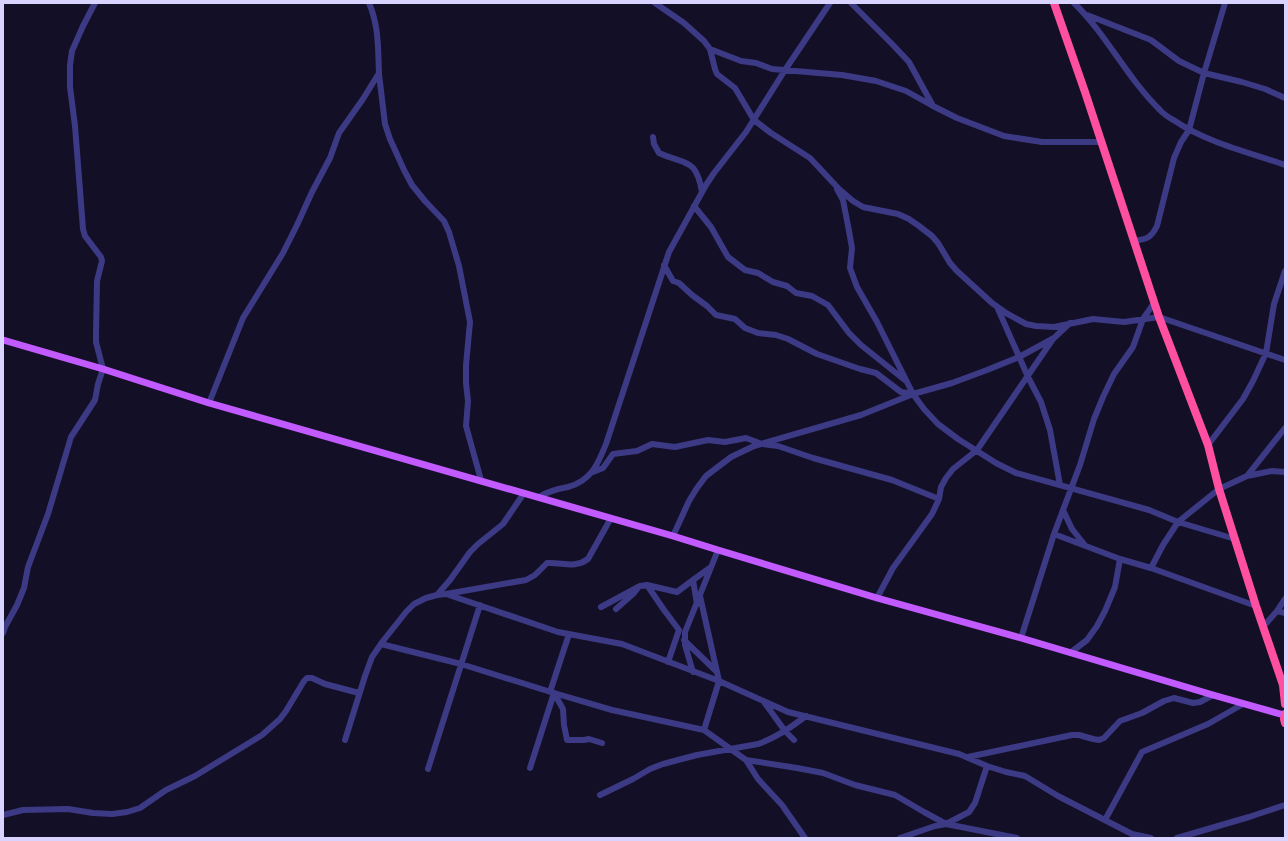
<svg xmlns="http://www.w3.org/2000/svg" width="1288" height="841" font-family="Cabin,sans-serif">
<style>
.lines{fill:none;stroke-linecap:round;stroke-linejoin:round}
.minor{stroke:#3d3a85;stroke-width:6}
.major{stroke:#c25bff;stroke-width:7}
.highway{stroke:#ff4fa3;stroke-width:8}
</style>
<rect width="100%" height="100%" fill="#130f26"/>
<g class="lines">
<path class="minor" d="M 369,3 C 379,26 378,49 379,74 C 381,90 383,107 385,124 L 390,139 L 404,170 L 412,185 L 425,201 L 444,221 L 449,232 L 459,266 L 470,322 L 466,365 L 466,383 L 468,401 L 466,426 L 481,480
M 655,3 L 684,23 L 704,41 L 710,49 L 715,69 L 717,74 L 735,88 L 754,120 L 771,133 L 810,158 L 839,189 L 853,201 L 863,207 L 898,214 L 909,219 L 919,226 L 932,236 L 938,243 L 950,263 L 957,271 L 992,303 L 1006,313 L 1026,324 L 1036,326 L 1054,327 L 1093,319 L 1124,322 L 1159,317 L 1285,360
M 851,3 L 892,44 L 909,62 L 933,106 L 957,118 L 1004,136 L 1042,142 L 1102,142
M 1074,3 C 1107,35 1127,78 1160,110 C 1164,115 1170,118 1175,121 C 1208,143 1248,152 1285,165
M 1087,15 L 1151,40 L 1179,61 L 1204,73 L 1242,82 L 1265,89 L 1285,98
M 710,49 L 741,61 L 756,63 L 772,69 L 842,75 L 876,81 L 906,91 L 933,106
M 653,137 L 654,144 L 659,153 C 685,165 696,157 702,192
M 837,189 L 843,200 L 849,231 L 852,248 L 850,268 L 857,287 L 877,322 L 913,394 L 924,409 L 938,424 L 958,439 L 996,463 L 1016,473 L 1149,510 L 1178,522 L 1235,539
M 694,206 L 711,227 L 728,257 L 745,270 L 758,273 L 773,282 L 787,286 L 796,293 L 812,296 L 828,305 L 849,333 L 861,345 L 906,381
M 1134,241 C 1147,239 1151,238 1157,226 L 1174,158 L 1181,142 L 1189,130 L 1204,73 L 1225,3
M 664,265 L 673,281 L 679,283 L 692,295 L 707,306 L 716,315 L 735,319 L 745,328 L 758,333 L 776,335 L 788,339 L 817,354 L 860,369 L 876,373 L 901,392 L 913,394
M 998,309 L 1028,377 L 1041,402 L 1050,430 L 1060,485
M 209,403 L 243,318 L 283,253 L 297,225 L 312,192 L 330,158 L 339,133 L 363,99 L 379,73
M 1208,445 L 1243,399 L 1253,381 L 1266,353 L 1274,304 L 1285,271
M 593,472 L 603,468 L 613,454 L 637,451 L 652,444 L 675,447 L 708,440 L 725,442 L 746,438 L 762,444 L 778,446 L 813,458 L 892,480 L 939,499
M 1247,476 L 1272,471 L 1285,472
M 539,497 C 548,491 557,489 568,487 C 591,481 598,464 606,444 L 669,252 L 706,185 L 714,173 L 746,132 L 785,70 L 830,3
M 1063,510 L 1072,529 L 1084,544
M 1054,534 L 1120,559 L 1151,568 L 1256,606
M 673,536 L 689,501 L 697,488 L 706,476 L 731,457 L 754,446 L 861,415 L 913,394 L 952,383 L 987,370 L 1019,357 L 1054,338 L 1070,323
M 1151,568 L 1163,545 L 1178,522 L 1219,489 L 1247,476 L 1285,428
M 446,594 L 558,632 L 622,644 L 719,681 L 788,712 L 959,754 L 987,766 L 1006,772 L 1025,776 L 1058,796 L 1132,834 L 1151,838
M 437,595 L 450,580 L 470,552 L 478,544 L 503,524 L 524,493
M 700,596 L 719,681 L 704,730 L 746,760 L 758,779 L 782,805 L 805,838
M 877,598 L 893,568 L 932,514 L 939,499 L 941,487 L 946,478 L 953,469 L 977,450 L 1053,339
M 697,604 L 693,580 L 711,567
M 601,607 L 640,586 L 647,585
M 616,609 L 634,593 L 637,589
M 1277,611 L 1285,613
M 1263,627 L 1277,611 L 1285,599
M 3,633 L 5,627 L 17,605 L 24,588 L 28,567 L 48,514 L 71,437 L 95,400 L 98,384 L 103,369 L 96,342 L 96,334 L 97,281 L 102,261 L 101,257 L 85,236 L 83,229 L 75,126 L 70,87 L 70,65 L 72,51 L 83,26 L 95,3
M 1021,638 L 1054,534 L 1080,465 L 1094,419 L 1103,397 L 1114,374 L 1133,347 L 1143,319 L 1154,303
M 684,640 L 717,672
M 381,644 L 461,664 L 554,693 L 612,710 L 704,730
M 1070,653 L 1087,640 L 1097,626 L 1105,611 L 1115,587 L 1120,559
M 668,662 L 679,630 L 664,610 L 647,585 L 677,592 L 693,580
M 693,672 L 685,645 L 685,632 L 718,550
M 550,692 L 569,634
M 554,693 L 563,709 L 564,725 L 567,740 L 584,740 L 589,739 L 602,743
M 764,702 L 785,731 L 794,740
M 345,740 L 365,676 L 372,657 L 383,641 L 406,612 L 414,604 L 426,598 L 437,595 L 446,594 L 526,580 L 535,575 L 547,563 C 563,562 574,569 588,559 L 611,518
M 968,757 L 1072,735 L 1079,735 L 1093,739 L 1099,740 L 1104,738 L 1120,721 L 1142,713 L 1164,701 L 1174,698 L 1193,703 L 1200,702 L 1213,695
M 746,760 L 797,768 L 823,773 L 855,785 L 895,795 L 924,812 L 946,824 L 1017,838
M 530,768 L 554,693
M 428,769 L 480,605
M 600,795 L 633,779 L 650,769 L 663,764 L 697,755 L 758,744 C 777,737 790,728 806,716
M 3,815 L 23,810 L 68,809 L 93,813 L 112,814 L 127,812 L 140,808 L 166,790 L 195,776 L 262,735 L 280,719 L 286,711 L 304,681 L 307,678 L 312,678 L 325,684 L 359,693
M 1105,820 L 1142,752 L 1208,724 L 1243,704
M 900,838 L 935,826 L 946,824 L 969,812 L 975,803 L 987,766
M 1177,838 L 1249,817 L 1285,805"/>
<path class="major" d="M 3,340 L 103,369 L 209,403 L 673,536 L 718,550 L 877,598 L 1021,638 L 1213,695 L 1284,715"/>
<path class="highway" d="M 1054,3 L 1085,92 L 1159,317 L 1208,445 L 1219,489 L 1256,606 L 1283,685 L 1285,704
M 1285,714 L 1284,719 L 1285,723"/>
</g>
<rect width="1288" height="841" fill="none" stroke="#d9d4ff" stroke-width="8"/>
</svg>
